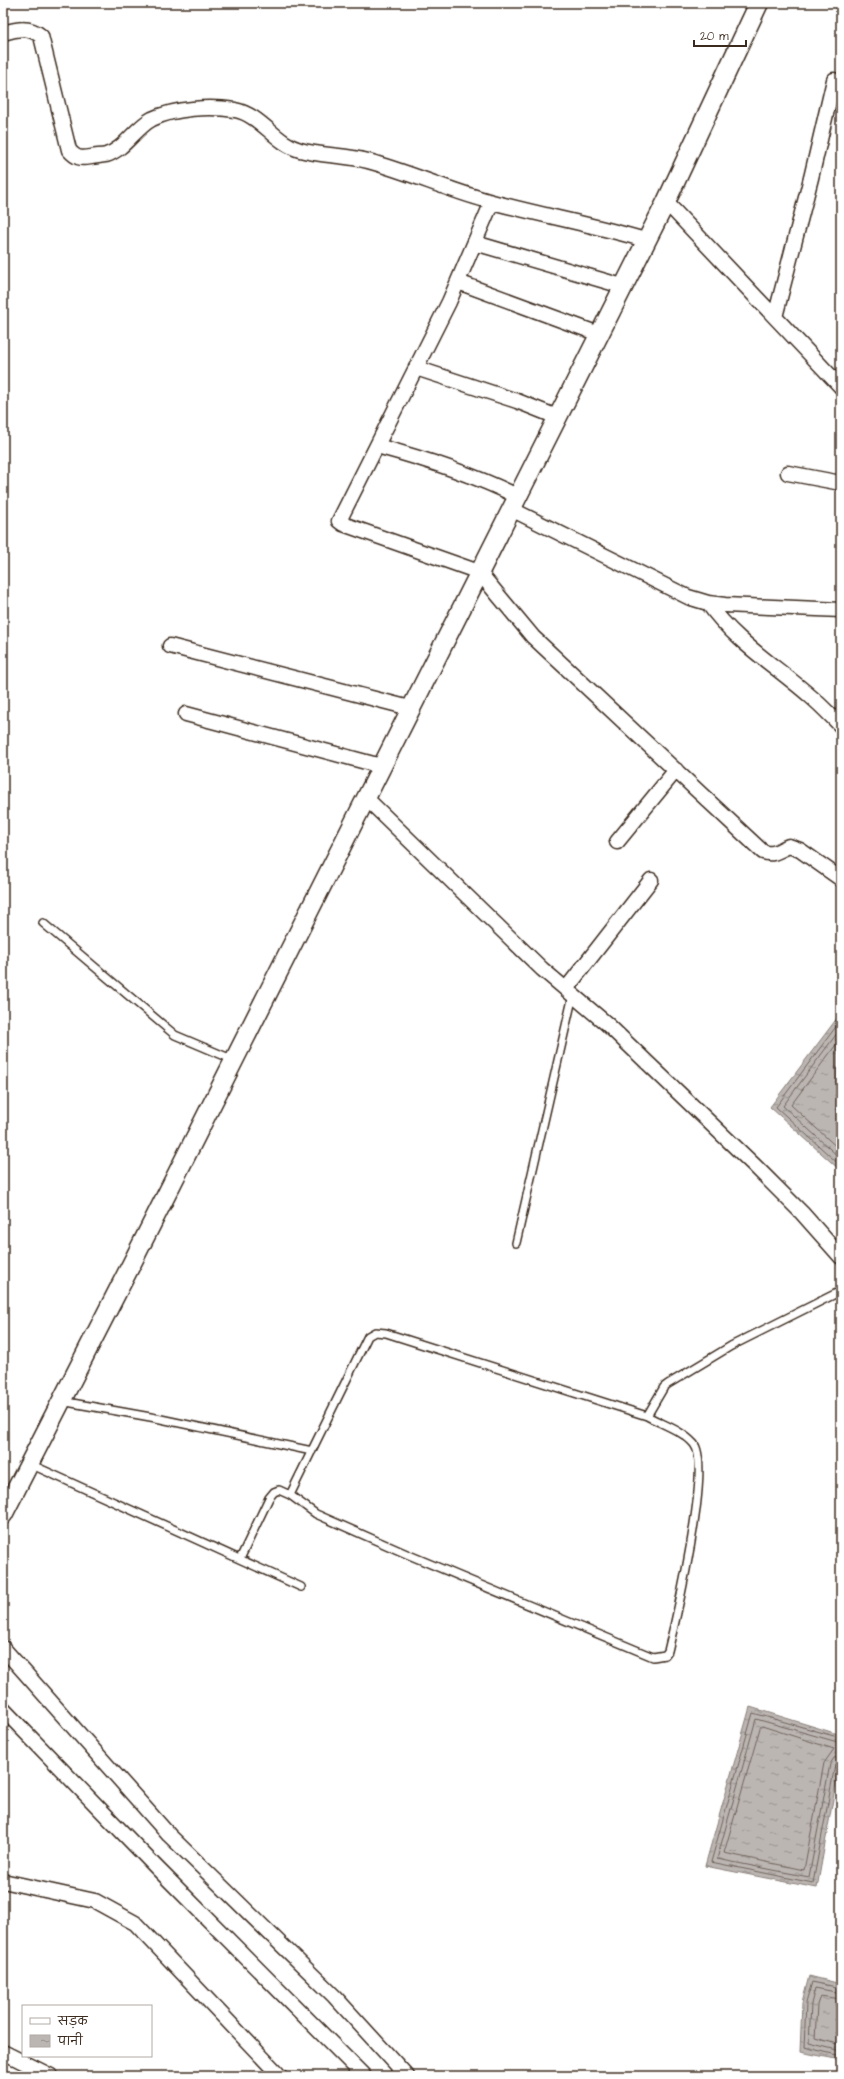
<svg xmlns="http://www.w3.org/2000/svg" width="844" height="2079" font-family="'Architects Daughter','Playpen Sans Deva',sans-serif">
<style>
.water{fill:url(#water-ripples);stroke:#887e77}
.lines{fill:none;stroke-linecap:round;stroke-linejoin:round}
.shore{stroke:#6f625a;stroke-width:1}
.service-casing{stroke:#3b2a1e;stroke-width:10}
.minor-casing{stroke:#3b2a1e;stroke-width:17}
.tertiary-casing{stroke:#3b2a1e;stroke-width:21}
.service{stroke:#fff;stroke-width:7}
.minor{stroke:#fff;stroke-width:14}
.tertiary{stroke:#fff;stroke-width:18}
</style>
<defs>
<pattern id="water-ripples" width="26" height="14" patternUnits="userSpaceOnUse"><rect width="26" height="14" fill="#bcb6b3"/><path d="M2 4q2-2 4 0t4 0M15 11q2-2 4 0t4 0" fill="none" stroke="#9a9491"/></pattern>
</defs>
<rect width="100%" height="100%" fill="#fff"/>
<filter id="ink" filterUnits="userSpaceOnUse"><feTurbulence type="fractalNoise" baseFrequency=".025" numOctaves="2"/><feDisplacementMap in="SourceGraphic" scale="8" xChannelSelector="R" yChannelSelector="G"/><feConvolveMatrix kernelMatrix="1 2 1 2 8 2 1 2 1" color-interpolation-filters="sRGB"/></filter>
<g filter="url(#ink)">
<path class="water" d="M 841,1013 L 841,1171 L 770,1107 Z
M 750,1707 L 841,1735 L 841,1755 L 817,1888 L 705,1866 Z
M 809,1976 L 841,1984 L 841,2060 L 800,2052 L 802,2003 Z"/>
<g class="lines">
<path class="shore" d="M 841,1020 L 776,1107 L 841,1166
M 841,1028 L 783,1106 L 841,1159
M 841,1038 L 791,1105 L 841,1151
M 762,1726 L 834,1749 L 824,1763 L 804,1870 L 724,1853 L 760,1728 Z
M 841,1738 L 753,1713 L 711,1862 L 813,1883 L 835,1765 L 841,1761
M 841,1743 L 756,1719 L 717,1859 L 809,1877 L 830,1764 L 834,1758 L 841,1756
M 841,1988 L 812,1982 L 806,2003 L 804,2047 L 841,2056
M 841,1993 L 815,1988 L 811,2004 L 809,2043 L 841,2051
M 841,1999 L 820,1996 L 817,2005 L 815,2038 L 841,2045"/>
<defs>
<path id="service" d="M 43,923 L 175,1035 L 234,1060
M 516,1243 L 573,995
M 61,1401 L 156,1418 L 312,1451
M 30,1464 L 301,1587
M 290,1495 L 368,1336 L 375,1332 L 386,1333 L 647,1416 L 664,1387 L 668,1384 L 731,1346 L 841,1291
M 240,1559 L 269,1498 L 274,1492 L 279,1490 L 290,1495 L 316,1514 L 409,1555 L 653,1657 L 665,1655 L 668,1651 C 676,1619 712,1466 694,1444 C 683,1431 662,1424 647,1416"/>
<path id="minor" d="M 3,33 C 17,29 29,26 41,36 L 69,150 C 76,158 80,159 91,157 C 96,156 101,156 106,155 C 124,150 135,128 152,119 C 175,108 210,106 235,110 C 261,115 275,143 300,150 C 322,156 346,155 368,161 C 408,172 446,189 485,200 C 538,215 592,224 645,240
M 492,202 L 449,302 L 339,521 L 343,524 L 479,572 L 533,637 L 763,852 C 774,856 779,850 789,846 L 800,850 L 841,879
M 666,202 L 841,387
M 475,243 L 622,286
M 458,282 L 599,334
M 775,317 L 811,178 L 834,80
M 416,368 L 517,401 L 557,417
M 377,446 C 425,459 473,474 517,496
M 788,473 L 841,483
M 511,509 L 688,597 L 708,603 L 725,605 L 841,610
M 708,603 C 734,641 776,666 810,696 C 821,705 831,716 841,726
M 170,646 L 410,708
M 186,714 L 381,766
M 366,798 L 542,969 L 607,1024 L 755,1166 L 802,1213 L 841,1257
M 617,842 L 676,770
M 566,989 L 651,880
M 3,1648 L 169,1835 L 334,1996 L 407,2076
M 3,1709 L 156,1867 L 364,2076
M 3,1881 L 95,1901 L 135,1923 L 280,2076
M 3,2052 L 51,2076"/>
<path id="tertiary" d="M 3,1515 L 132,1263 L 666,202 L 759,3"/>
</defs>
<use href="#service" class="service-casing"/>
<use href="#minor" class="minor-casing"/>
<use href="#tertiary" class="tertiary-casing"/>
<use href="#service" class="service"/>
<use href="#minor" class="minor"/>
<use href="#tertiary" class="tertiary"/>
</g>
</g>
<rect width="844" height="2079" fill="none" stroke="#fff" stroke-width="16"/>
<rect x="8" y="8" width="828" height="2063" fill="none" stroke="#3b2a1e" stroke-width="1.5" filter="url(#ink)"/>
<rect x="22" y="2005" width="130" height="52" fill="#ffffff" stroke="#b1aaa5"/>
<rect x="30" y="2018" width="20" height="6" fill="#ffffff" stroke="#b1aaa5"/>
<text x="58" y="2025" font-size="12" fill="#3b2a1e">सड़क</text>
<rect x="30" y="2035" width="20" height="12" fill="url(#water-ripples)" stroke="#b1aaa5"/>
<text x="58" y="2045" font-size="12" fill="#3b2a1e">पानी</text>
<path d="M694 40v6h52v-6" fill="none" stroke="#3b2a1e" stroke-width="2"/>
<text x="700" y="40" font-size="12" fill="#3b2a1e" stroke="#ffffff" stroke-width="3" paint-order="stroke">20 m</text>
</svg>
